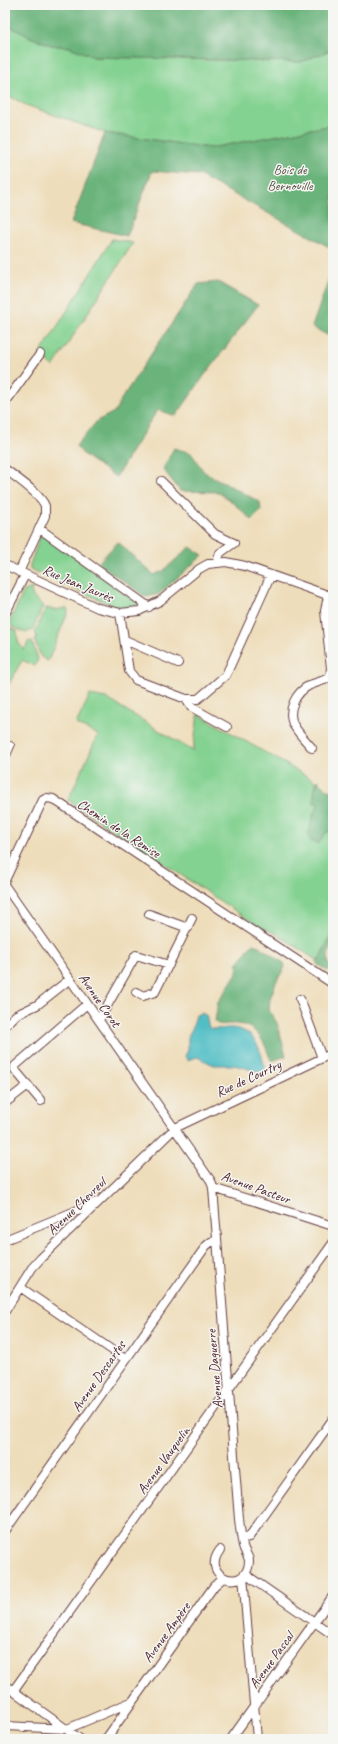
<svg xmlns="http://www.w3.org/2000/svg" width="338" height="1744" font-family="Caveat,sans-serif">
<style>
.green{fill:#84d291;stroke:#67785e}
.forest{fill:#6bb47b;stroke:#5a6a53}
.water{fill:#50bec4;stroke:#4d6e78}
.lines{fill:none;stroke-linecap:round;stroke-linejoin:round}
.minor-casing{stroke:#633c40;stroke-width:10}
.minor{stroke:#fff;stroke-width:8}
.labels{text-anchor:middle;stroke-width:3;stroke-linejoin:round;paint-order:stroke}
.park-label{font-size:14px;fill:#5b554a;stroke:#f6f6f2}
.street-label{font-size:14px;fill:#4a1f2b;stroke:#f6f6f2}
</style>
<rect width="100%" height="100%" fill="#f6f6f2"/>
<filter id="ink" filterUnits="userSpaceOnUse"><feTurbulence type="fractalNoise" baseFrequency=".025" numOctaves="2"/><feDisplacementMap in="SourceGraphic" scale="8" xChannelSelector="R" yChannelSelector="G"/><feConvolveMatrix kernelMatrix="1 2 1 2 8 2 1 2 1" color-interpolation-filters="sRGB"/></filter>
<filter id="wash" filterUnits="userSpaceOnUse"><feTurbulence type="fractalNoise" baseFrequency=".012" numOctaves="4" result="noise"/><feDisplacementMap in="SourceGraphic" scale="16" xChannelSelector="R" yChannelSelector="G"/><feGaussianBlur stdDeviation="0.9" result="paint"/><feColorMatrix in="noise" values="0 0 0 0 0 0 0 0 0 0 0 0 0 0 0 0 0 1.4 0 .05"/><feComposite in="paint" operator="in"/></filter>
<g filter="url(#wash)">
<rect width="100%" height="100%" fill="#eeddba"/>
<path class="green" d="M 5,23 L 30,37 L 51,45 L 70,47 L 94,57 L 301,62 L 333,49 L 333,125 L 210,148 L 105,133 L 26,105 L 5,94 Z
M 112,239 L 133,243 L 53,367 L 40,354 Z
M 41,533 L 140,605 L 122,608 L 114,606 L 30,569 L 30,565 Z
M 33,588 L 31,591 L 33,597 L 43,606 L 32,631 L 29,631 L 26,633 L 11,626 L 9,623 L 24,591 Z
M 46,608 L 54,610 L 67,608 L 68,612 L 48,661 L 41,657 L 35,641 L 37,637 L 35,632 Z
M 10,628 L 17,631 L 18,642 L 24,650 L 29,641 L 32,642 L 38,659 L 35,666 L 22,660 L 9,684 L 5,682 L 5,631 L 6,629 Z
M 90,695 L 106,698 L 193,751 L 198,714 L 317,782 L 314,790 L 319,804 L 313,815 L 327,831 L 333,834 L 333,931 L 318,961 L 277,934 L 258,926 L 68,800 L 98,735 L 76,724 Z"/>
<path class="forest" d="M 5,5 L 333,5 L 333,49 L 301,62 L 94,57 L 70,47 L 51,45 L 30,37 L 7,25 L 5,23 Z
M 333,125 L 333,249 L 199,175 L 152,171 L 127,236 L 71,223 L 105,133 L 210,148 Z
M 333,267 L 333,338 L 312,327 Z
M 218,282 L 258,305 L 204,376 L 176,416 L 159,410 L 156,412 L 116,477 L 85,456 L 76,446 L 97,421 L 116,411 L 120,401 L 198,284 Z
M 174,448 L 191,453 L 204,472 L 260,502 L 261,511 L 252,520 L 232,502 L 218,492 L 180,491 L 163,469 Z
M 118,542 L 154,575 L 163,571 L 190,547 L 203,555 L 159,594 L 146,597 L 98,563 Z
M 318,780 L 319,781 L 319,784 L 333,792 L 333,834 L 327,831 L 319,843 L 312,842 L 308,836 L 313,815 L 319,804 L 314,803 L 314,790 Z
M 333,931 C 333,945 324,955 330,968 L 328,971 L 317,964 Z
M 252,944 L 259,946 L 284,963 L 285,967 L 276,982 L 270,999 L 269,1010 L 277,1023 L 286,1056 L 271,1061 C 264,1039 255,1022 230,1024 C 224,1024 221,1026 215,1022 L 218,1002 L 237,973 L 238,963 Z"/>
<path class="water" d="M 201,1013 L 206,1015 L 209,1028 C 217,1030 223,1028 231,1028 C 255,1029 261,1050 265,1069 L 260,1072 L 234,1065 L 214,1065 L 197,1057 L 187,1060 L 185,1056 L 188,1050 L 188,1036 L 192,1029 L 196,1015 Z"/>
</g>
<g filter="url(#ink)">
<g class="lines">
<defs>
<path id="minor" d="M 5,403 L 40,354
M 5,469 C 15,477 41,494 45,506 C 45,509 45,513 45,516 L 19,572
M 161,481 L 215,534 L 234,543 L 220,553 L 217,562
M 40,529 L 149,607
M 5,565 L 98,608 L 120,613 L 139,611 L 160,601 L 199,569 L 208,564 L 226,562 L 245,566 L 333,597
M 328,596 L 325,611 L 331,668 L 330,677
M 120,613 L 129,671 L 136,680 L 186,699 L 198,699 L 226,675 L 271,575
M 5,614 L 25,575
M 125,640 L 178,663
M 186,699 L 191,707 L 227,727
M 312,748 C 306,741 297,732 293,724 C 287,709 296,692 310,685 C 317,682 324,681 330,677
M 5,757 L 10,746
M 5,880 L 43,800 L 47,798 L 53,799 L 333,984
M 5,886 L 211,1181 L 213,1188 L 239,1519 C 240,1528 241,1537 243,1546 C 244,1551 248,1555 249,1560 C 249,1564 248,1569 246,1572 C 235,1590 202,1573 220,1550
M 149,914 L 188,928
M 136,992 L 143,996 L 155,992 L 192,918
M 300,999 L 322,1058
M 99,1020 L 136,955 L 169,965
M 5,1026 L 16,1015 L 37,1005 L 70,979
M 41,1101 L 15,1070 L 15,1066 L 87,1004
M 5,1103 L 28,1085
M 213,1188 L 333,1226
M 5,1240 L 97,1202
M 20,1287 L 125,1359
M 5,1311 L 32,1268 L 41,1258 L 175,1128 L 333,1053
M 5,1531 L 206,1246 L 211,1242 L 216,1241
M 242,1539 L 249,1537 L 333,1419
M 245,1574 L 333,1635
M 243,1576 L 257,1739
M 5,1685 L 80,1739
M 13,1691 L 333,1243
M 5,1726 L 67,1729 L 131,1702
M 106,1739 L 214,1586 L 223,1578
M 231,1739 L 333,1596"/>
</defs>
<use href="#minor" class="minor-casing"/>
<use href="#minor" class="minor"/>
</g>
</g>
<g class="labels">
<g class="park-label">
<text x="290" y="174">Bois de<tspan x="290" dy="16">Bernouille</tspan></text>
</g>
<g class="street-label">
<text transform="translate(78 583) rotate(23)" y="5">Rue Jean Jaurès</text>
<text transform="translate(119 828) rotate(33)" y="5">Chemin de la Remise</text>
<text transform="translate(100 1000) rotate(55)" y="5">Avenue Corot</text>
<text transform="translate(248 1078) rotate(-25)" y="5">Rue de Courtry</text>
<text transform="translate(256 1187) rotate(20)" y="5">Avenue Pasteur</text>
<text transform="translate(76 1206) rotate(-44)" y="5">Avenue Chevreul</text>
<text transform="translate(214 1369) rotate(-95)" y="5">Avenue Daguerre</text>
<text transform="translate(98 1376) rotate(-55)" y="5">Avenue Descartes</text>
<text transform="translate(163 1460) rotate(-54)" y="5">Avenue Vauquelin</text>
<text transform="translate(166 1632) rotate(-54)" y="5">Avenue Ampère</text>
<text transform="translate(271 1660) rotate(-54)" y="5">Avenue Pascal</text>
</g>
</g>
<rect width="338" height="1744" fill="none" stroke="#f6f6f2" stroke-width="20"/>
</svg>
